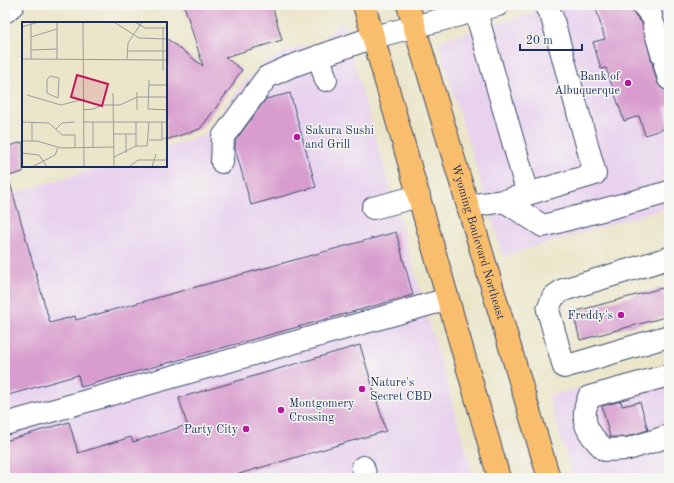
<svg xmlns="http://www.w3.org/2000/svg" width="674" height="483" font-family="'Old Standard TT',serif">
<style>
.built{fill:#e8d2ee}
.building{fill:#d89dce}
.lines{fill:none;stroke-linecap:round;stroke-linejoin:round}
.minor-casing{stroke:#3a4a6e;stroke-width:24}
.major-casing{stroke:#3a4a6e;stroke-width:24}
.minor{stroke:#fff;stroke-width:22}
.major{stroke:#f9be6d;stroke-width:22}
.poi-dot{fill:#b5179e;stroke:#f6f6f2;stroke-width:1.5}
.labels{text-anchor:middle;stroke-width:3;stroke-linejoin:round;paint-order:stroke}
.poi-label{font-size:12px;fill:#1b2f5e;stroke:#f6f6f2;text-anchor:end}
.street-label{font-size:12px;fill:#1b2f5e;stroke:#f6f6f2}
.inset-road{fill:none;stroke:#989d9f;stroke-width:1}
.view{fill:#c2185b;fill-opacity:0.15;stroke:#c2185b;stroke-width:2}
.inset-edge{fill:none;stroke:#1b2f5e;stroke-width:2}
</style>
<rect width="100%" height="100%" fill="#f6f6f2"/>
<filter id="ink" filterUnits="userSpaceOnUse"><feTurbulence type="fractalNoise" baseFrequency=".025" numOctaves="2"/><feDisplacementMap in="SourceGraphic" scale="8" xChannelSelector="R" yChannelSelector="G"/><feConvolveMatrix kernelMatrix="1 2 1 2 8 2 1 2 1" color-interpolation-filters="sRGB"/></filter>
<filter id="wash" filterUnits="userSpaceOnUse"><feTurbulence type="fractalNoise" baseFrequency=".012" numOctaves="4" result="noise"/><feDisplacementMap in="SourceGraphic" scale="16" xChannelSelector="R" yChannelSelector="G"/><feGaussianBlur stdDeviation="0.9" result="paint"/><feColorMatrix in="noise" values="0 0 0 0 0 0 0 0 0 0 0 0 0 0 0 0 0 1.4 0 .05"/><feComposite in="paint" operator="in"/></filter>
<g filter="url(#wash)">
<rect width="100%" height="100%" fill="#ebe6ca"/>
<path class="built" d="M 547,5 L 663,5 L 669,26 L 669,207 L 503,256 L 439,45 L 445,39 L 533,13 Z
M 342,22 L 474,478 L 5,478 L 5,196 L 104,166 L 166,166 L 166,147 L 204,135 L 245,81 L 263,63 L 294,48 L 318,44 Z
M 669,364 L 669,478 L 573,478 L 548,396 Z"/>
<g id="blocks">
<path class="building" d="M 184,5 L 272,5 L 282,40 L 225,57 L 242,70 L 234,81 L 235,82 L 200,129 L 166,140 L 166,38 L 203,66 Z
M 595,5 L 627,5 L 642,23 L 657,82 L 661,88 L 669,91 L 669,106 L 664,107 L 669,127 L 645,135 L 639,116 L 624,121 L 606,68 L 601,69 L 593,42 L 605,39 Z
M 290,93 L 316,187 L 251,205 L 235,148 L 235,141 L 266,99 Z
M 23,142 L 23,172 L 9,176 L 5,163 L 5,147 Z
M 5,183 L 10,183 L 50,323 L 75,316 L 76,320 L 396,232 L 413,295 L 81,387 L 78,375 L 5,396 Z
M 662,288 L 669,316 L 580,340 L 573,312 Z
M 360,345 L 386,431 L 225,478 L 5,478 L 5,441 L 69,422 L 78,453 L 131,437 L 133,442 L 187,425 L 179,398 Z
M 621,401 L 622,406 L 640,402 L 648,430 L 626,437 L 610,437 L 602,406 Z"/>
</g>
</g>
<g filter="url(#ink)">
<use href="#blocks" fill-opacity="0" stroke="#3a4a6e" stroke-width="1"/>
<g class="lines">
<defs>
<path id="minor" d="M 474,5 L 528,194
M 643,5 L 651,15
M 5,12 L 13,5
M 654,26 L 662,54
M 319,56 L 326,80
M 665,65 L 669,79
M 222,162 L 223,137 L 267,77 L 289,67 L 374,37 L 498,5
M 504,201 L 543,226 L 669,192
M 468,206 L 504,201 L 595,174 L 552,17 L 545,5
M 373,208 L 419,196
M 669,258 L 563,290 L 553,297 L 548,310 L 564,367 L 669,336
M 669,375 L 589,397 C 579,421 587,433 605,450 L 628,449 L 669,436
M 5,424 L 448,299
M 363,467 L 366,478"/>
<g id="major">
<path d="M 364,5 L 499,478"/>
<path id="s1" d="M 408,5 L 549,478"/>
</g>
</defs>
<use href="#minor" class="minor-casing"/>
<use href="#major" class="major-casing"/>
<use href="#minor" class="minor"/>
<use href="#major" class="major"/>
</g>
</g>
<g class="poi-dot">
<circle cx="628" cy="83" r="4"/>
<circle cx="297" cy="137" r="4"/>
<circle cx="621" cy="315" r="4"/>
<circle cx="362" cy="389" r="4"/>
<circle cx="281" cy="410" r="4"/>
<circle cx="246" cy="429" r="4"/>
</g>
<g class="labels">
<g class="poi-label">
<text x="620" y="80">Bank of<tspan x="620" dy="14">Albuquerque</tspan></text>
<text x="305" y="134" text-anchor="start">Sakura Sushi<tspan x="305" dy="14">and Grill</tspan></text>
<text x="613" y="319">Freddy's</text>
<text x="370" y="386" text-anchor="start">Nature's<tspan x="370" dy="14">Secret CBD</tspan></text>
<text x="289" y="407" text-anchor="start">Montgomery<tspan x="289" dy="14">Crossing</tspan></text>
<text x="238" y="433">Party City</text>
</g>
<g class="street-label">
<text dy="4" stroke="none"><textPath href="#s1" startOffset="247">Wyoming Boulevard Northeast</textPath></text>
</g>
</g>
<g transform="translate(22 22)">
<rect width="145" height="145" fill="#ebe6ca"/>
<path class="inset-road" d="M 61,0 L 62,145M 92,0 L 117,16 L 145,17M 113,0 L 123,6 L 145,6M 0,5 L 17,0M 9,15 L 35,7M 9,28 L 35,27M 105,29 L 145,29M 0,37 L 145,38M 9,37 L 9,0M 35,37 L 35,0M 105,38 L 106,21 L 120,0M 141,49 L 141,6M 28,54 L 37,56 L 36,76 L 25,71 L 25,58 ZM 127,58 L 126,87 L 145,88M 127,63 L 145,63M 115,70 L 115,88M 91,71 L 92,145M 5,73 L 39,83 L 63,77M 61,88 L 71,87 L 81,83 L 98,83 L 115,75 L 145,75M 0,100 L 27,101 L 40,113 L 53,113 L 53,126M 10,100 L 10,119M 61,100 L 145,100M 71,100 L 71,125M 114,100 L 114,124M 34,107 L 40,101 L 53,100M 92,112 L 114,112M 104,112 L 104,131M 127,118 L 140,118 L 145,115M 140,118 L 140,100M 0,119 L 15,119 L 39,126 L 92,125M 0,131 L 17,133 L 25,145M 92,135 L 114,124 L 125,124 L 127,100M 10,145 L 33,133 L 36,126M 107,145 L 116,138 L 145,138M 130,145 L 134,132"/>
<path class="view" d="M 55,53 L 86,62 L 80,84 L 49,75 Z"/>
<rect width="145" height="145" class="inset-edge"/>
</g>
<rect width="674" height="483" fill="none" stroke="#f6f6f2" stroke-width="20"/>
<path d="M520 44v6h62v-6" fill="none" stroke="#1b2f5e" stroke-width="2"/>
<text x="526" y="44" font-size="12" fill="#1b2f5e" stroke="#f6f6f2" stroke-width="3" paint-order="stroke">20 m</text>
</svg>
